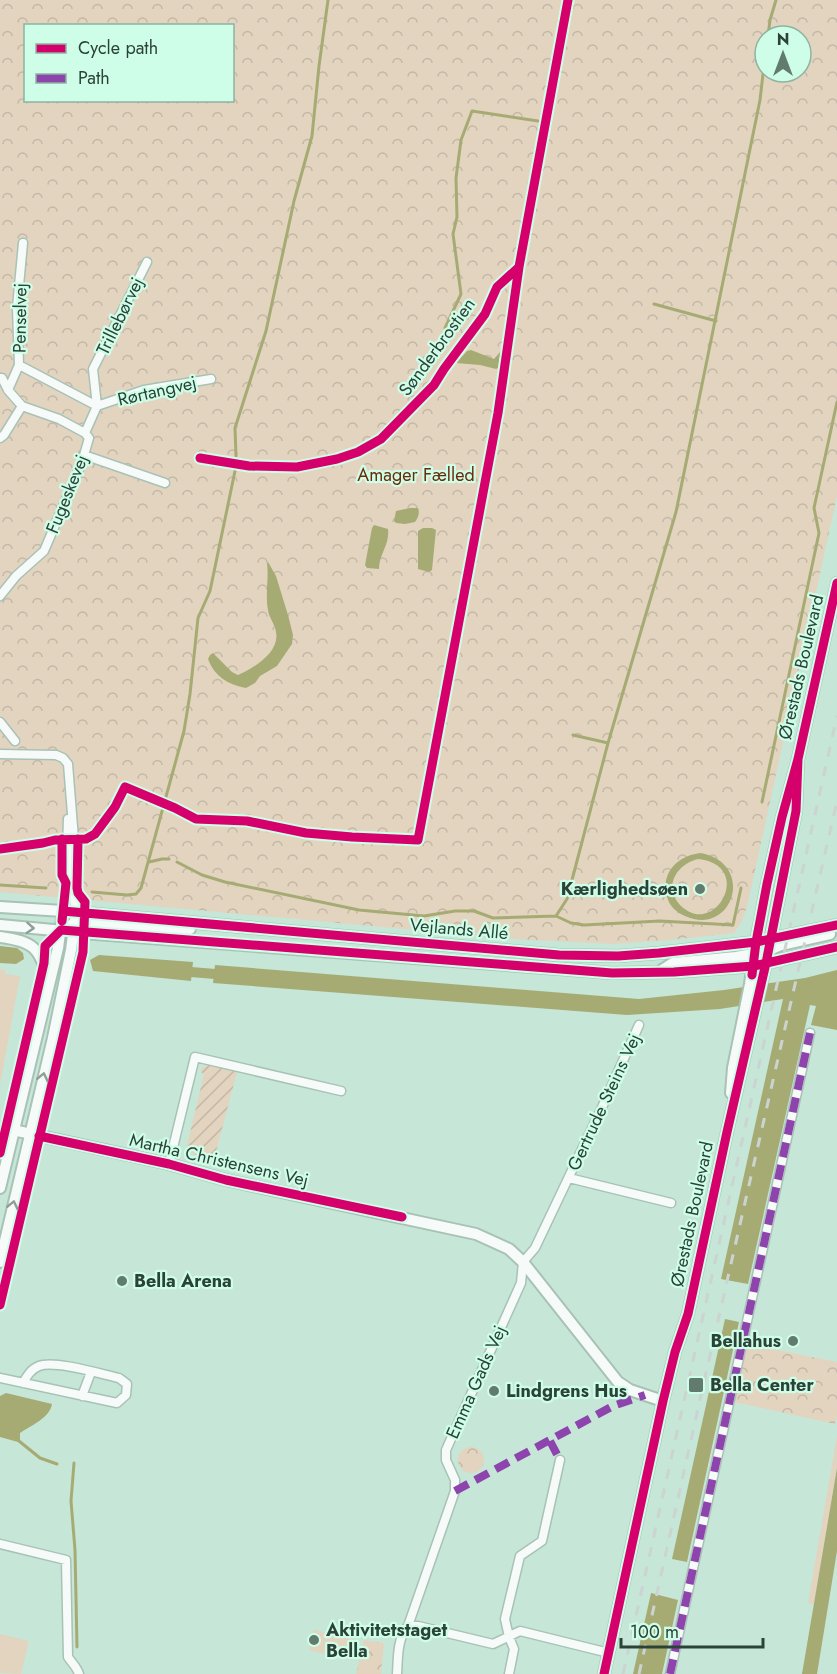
<svg xmlns="http://www.w3.org/2000/svg" width="837" height="1674" font-family="Jost,sans-serif">
<style>
.grass{fill:#e3d4c0}
.park{fill:url(#park-crowns);fill-rule:evenodd}
.garden{fill:url(#garden-furrows)}
.water{fill:#a6ab74;fill-rule:evenodd}
.lines{fill:none;stroke-linecap:round;stroke-linejoin:round}
.stream{stroke:#a6ab74;stroke-width:3}
.canal{stroke:#a6ab74;stroke-width:10}
.minor-casing{stroke:#a8c2b6;stroke-width:11}
.tertiary-casing{stroke:#a8c2b6;stroke-width:14}
.minor{stroke:#f6fbf9;stroke-width:8}
.tertiary{stroke:#f6fbf9;stroke-width:10}
.rail{stroke:#cbd4d0;stroke-width:3;stroke-dasharray:10 10;stroke-linecap:butt}
.quiet{stroke:#8e44ad;stroke-width:8;stroke-dasharray:15 8;stroke-linecap:butt}
.cycleway-casing{stroke:#cffee8;stroke-width:13}
.cycleway{stroke:#d6006c;stroke-width:9}
.oneway{stroke:#909e98}
.poi-dot{fill:#617b6f;stroke:#cffee8;stroke-width:2}
.labels{text-anchor:middle;stroke-width:4.5;stroke-linejoin:round;paint-order:stroke}
.street-label{font-size:18px;fill:#2a4237;stroke:#cffee8}
.park-label{font-size:18px;fill:#6a2b09;stroke:#cffee8}
.poi-label{font-size:18px;font-weight:bold;fill:#2a4237;stroke:#cffee8;text-anchor:start}
</style>
<defs>
<pattern id="park-crowns" width="20" height="18" patternUnits="userSpaceOnUse" patternTransform="scale(1.5)"><rect width="20" height="18" fill="#e3d4c0"/><path d="M2 6a3 3 0 1 1 6 0M12 15a3 3 0 1 1 6 0" fill="none" stroke="#c3b7a6"/></pattern>
<pattern id="garden-furrows" width="10" height="10" patternUnits="userSpaceOnUse" patternTransform="scale(1.5)"><rect width="10" height="10" fill="#e3d4c0"/><path d="M-1 1l2-2M0 10L10 0M9 11l2-2" fill="none" stroke="#c3b7a6"/></pattern>
</defs>
<rect width="100%" height="100%" fill="#c6e6d7"/>
<path class="grass" d="M 0,969 L 5,970 L 5,974 L 20,976 L 0,1085 Z
M 837,1436 L 837,1468 L 814,1604 L 808,1603 Z
M 314,1630 L 355,1639 L 350,1660 L 309,1650 Z
M 0,1634 L 29,1641 L 21,1674 L 0,1673 Z"/>
<path class="park" d="M 0,0 L 837,0 L 837,496 L 747,907 L 741,923 L 734,933 L 671,940 L 613,944 L 513,939 L 0,892 ZM 26,26 L 232,26 L 232,100 L 26,100 ZM 765,36 L 801,36 L 801,72 L 765,72 Z
M 747,1344 L 837,1362 L 837,1416 L 835,1424 L 735,1402 Z
M458 1460a13 13 0 1 1 26 0a13 13 0 1 1-26 0Z
M 364,1640 L 384,1643 L 381,1674 L 356,1674 Z"/>
<path class="garden" d="M 209,1064 L 236,1070 L 237,1072 L 213,1163 L 186,1150 L 204,1074 L 201,1072 L 201,1069 Z"/>
<path class="water" d="M 471,350 L 494,359 L 501,351 L 498,368 L 496,369 L 480,365 L 456,363 L 467,351 Z
M 410,508 L 418,508 C 420,513 418,518 415,522 L 405,524 L 396,523 L 394,521 L 396,511 Z
M 374,525 L 388,529 C 390,545 379,554 379,569 L 367,568 L 365,565 L 372,528 Z
M 423,528 L 432,528 L 436,530 L 432,570 L 429,572 L 418,569 L 418,531 Z
M 268,562 L 276,576 L 288,615 L 293,635 L 292,644 L 277,666 L 260,676 L 255,683 L 246,688 C 228,685 214,676 208,659 L 210,655 L 213,653 L 232,672 L 238,675 C 254,668 280,652 276,632 C 275,624 269,618 268,610 C 265,595 269,578 267,563 Z
M 701,853 C 757,864 732,938 685,916 C 676,912 670,907 667,897 C 660,872 679,855 701,853 ZM 698,859 C 756,865 714,940 680,905 C 663,886 677,864 698,859 Z
M 0,946 L 17,948 L 23,953 L 24,959 L 16,964 L 0,963 Z
M 99,955 L 193,962 L 191,981 L 93,971 L 90,960 Z
M 215,965 L 639,999 L 724,990 L 805,978 L 837,970 L 837,1030 L 811,1025 L 816,1006 L 810,1005 L 748,1284 L 721,1279 L 783,999 L 720,1009 L 627,1015 L 213,983 Z
M 725,1319 L 739,1322 L 687,1562 L 672,1559 Z
M 6,1393 L 52,1404 C 50,1418 30,1426 20,1433 L 20,1440 L 18,1442 L 0,1437 L 0,1396 Z
M 837,1468 L 837,1551 L 817,1674 L 802,1674 Z
M 651,1593 L 678,1600 L 662,1674 L 633,1674 Z"/>
<g class="lines">
<path class="stream" d="M 768,36 L 770,20 L 776,0
M 654,304 L 716,321
M 445,328 L 461,294 L 453,234 L 457,217 L 456,178 L 461,140 L 472,111 L 538,121
M 236,456 L 235,428 L 266,331 L 294,201 L 312,136 L 319,66 L 328,0
M 573,735 L 608,743
M 762,802 L 819,533 L 814,508 L 837,402
M 149,862 L 162,859 L 169,859
M 177,862 L 202,875 L 225,882 L 359,910 L 424,916 L 455,911 L 474,911 L 493,918 L 556,916 L 567,899 L 608,743 L 676,512 L 760,100 L 765,57
M 0,885 L 46,888
M 92,892 L 127,895 L 136,894 L 141,888 L 184,731 L 190,694 L 198,618 L 210,591 L 235,471
M 556,916 L 571,923 L 584,925 L 660,921 L 733,925 L 741,888
M 19,1441 L 40,1458 L 57,1464
M 74,1463 L 71,1501 L 75,1550 L 77,1647"/>
<path class="canal" d="M 179,971 L 227,975"/>
<defs>
<path id="minor" d="M 19,365 L 97,406
M 0,378 L 2,378 L 8,390 L 22,406 L 59,419 L 85,433 L 89,438 L 82,462 L 44,551 L 16,576 L 0,596
M 8,390 L 19,365 L 17,307 L 23,243
M 97,406 L 93,369 L 147,262
M 85,433 L 97,406 L 144,390 L 211,379
M 0,438 L 4,435 L 22,406
M 84,455 L 165,483
M 0,722 L 15,741
M 0,754 L 56,755 L 63,758 L 68,764 L 74,839 L 73,894 L 76,913
M 63,911 L 66,883 L 68,819
M 169,1164 L 195,1057 L 341,1091
M 569,1178 L 671,1203
M 0,1378 L 117,1403 L 126,1395 L 127,1384 L 119,1378 C 101,1374 55,1360 39,1366 C 31,1369 27,1376 23,1383
M 82,1396 L 91,1372
M 0,1544 L 66,1560 L 68,1657 C 72,1663 77,1667 79,1674
M 408,1626 L 418,1626 L 493,1644 L 520,1631 L 609,1653
M 397,1674 C 398,1659 397,1638 408,1626 L 455,1491 L 455,1480 L 446,1460 L 446,1450 L 521,1283 L 523,1262 L 535,1248 L 604,1103 L 639,1025
M 509,1674 L 514,1649 L 509,1637 L 505,1619 L 520,1556 L 542,1541 L 560,1460
M 670,1674 L 810,1033"/>
<path id="tertiary" d="M 0,907 L 63,911 L 559,955 L 618,956 L 659,953 L 756,942 L 837,925
M 0,925 L 96,934 L 612,973 L 674,972 L 754,966 L 837,947
M 69,926 L 75,923 L 190,929
M 0,937 C 33,941 40,948 48,979
M 765,952 L 781,945 L 830,934
M 659,972 L 673,963 L 736,957 L 759,953
M 731,1093 L 733,1068 L 750,984 L 756,942 L 767,884 L 782,817 L 798,759 L 837,583
M 13,1130 L 169,1164 L 226,1180 L 476,1234 L 509,1249 L 523,1262 L 618,1382 L 630,1390 L 663,1401
M 0,1188 L 58,948 L 63,911
M 0,1262 L 53,1038 L 71,950 L 76,913
M 604,1674 L 663,1401 L 675,1352 L 688,1314 L 727,1132 L 766,963 L 796,811 L 798,759"/>
</defs>
<use href="#minor" class="minor-casing"/>
<use href="#tertiary" class="tertiary-casing"/>
<use href="#minor" class="minor"/>
<use href="#tertiary" class="tertiary"/>
<path class="rail" d="M 623,1674 L 837,716
M 639,1674 L 703,1386 L 837,801"/>
<path class="quiet" d="M 550,1441 L 560,1460
M 455,1491 L 613,1406 L 645,1395
M 670,1674 L 810,1033"/>
<defs>
<path id="cycleway" d="M 200,458 L 249,466 L 297,467 L 337,459 L 358,452 L 381,439 L 434,385 L 444,369 L 485,314 L 497,287 L 519,267
M 62,839 L 62,875 L 66,883 L 62,921
M 0,849 L 43,843 L 55,840 L 86,839 L 95,834 L 115,807 L 125,787 L 175,808 L 196,819 L 247,821 L 306,833 L 352,837 L 418,840 L 498,413 L 519,267 L 568,0
M 63,911 L 559,955 L 618,956 L 659,953 L 756,942 L 837,925
M 61,930 L 612,973 L 674,972 L 754,966 L 837,947
M 752,975 L 756,942 L 767,884 L 782,817 L 798,759 L 837,583
M 39,1136 L 169,1164 L 226,1180 L 402,1217
M 0,1153 L 44,963 L 45,946 L 61,930
M 0,1305 L 83,952 L 85,902 L 78,893 L 77,888 L 78,839
M 604,1674 L 663,1401 L 675,1352 L 688,1314 L 727,1132 L 766,963 L 796,811 L 798,759"/>
</defs>
<use href="#cycleway" class="cycleway-casing"/>
<use href="#cycleway" class="cycleway"/>
</g>
<defs><path id="oneway-chevron" d="M-2-3.5L2.5 0L-2 3.5" fill="none" stroke-width="1.6" stroke-linecap="round" stroke-linejoin="round" transform="scale(1.5)"/></defs>
<g class="oneway">
<use href="#oneway-chevron" transform="translate(30 928) rotate(4)"/>
<use href="#oneway-chevron" transform="translate(43 1077) rotate(-77)"/>
<use href="#oneway-chevron" transform="translate(13 1205) rotate(-77)"/>
</g>
<g class="poi-dot">
<circle cx="700" cy="889" r="6"/>
<circle cx="122" cy="1281" r="6"/>
<circle cx="793" cy="1341" r="6"/>
<rect x="688" y="1377" width="16" height="16" rx="3"/>
<circle cx="494" cy="1391" r="6"/>
<circle cx="314" cy="1640" r="6"/>
</g>
<g class="labels">
<g class="street-label">
<text transform="translate(120 316) rotate(-64)" y="6">Trillebørvej</text>
<text transform="translate(20 318) rotate(-89)" y="6">Penselvej</text>
<text transform="translate(437 347) rotate(-54)" y="6">Sønderbrostien</text>
<text transform="translate(157 391) rotate(-13)" y="6">Rørtangvej</text>
<text transform="translate(67 494) rotate(-68)" y="6">Fugeskevej</text>
<text transform="translate(801 667) rotate(-77)" y="6">Ørestads Boulevard</text>
<text transform="translate(459 929) rotate(5)" y="6">Vejlands Allé</text>
<text transform="translate(604 1102) rotate(-65)" y="6">Gertrude Steins Vej</text>
<text transform="translate(219 1160) rotate(13)" y="6">Martha Christensens Vej</text>
<text transform="translate(692 1214) rotate(-78)" y="6">Ørestads Boulevard</text>
<text transform="translate(476 1382) rotate(-66)" y="6">Emma Gads Vej</text>
</g>
<g class="park-label">
<text x="416" y="481">Amager Fælled</text>
</g>
<g class="poi-label">
<text x="688" y="895" text-anchor="end">Kærlighedsøen</text>
<text x="134" y="1287">Bella Arena</text>
<text x="781" y="1347" text-anchor="end">Bellahus</text>
<text x="710" y="1391">Bella Center</text>
<text x="506" y="1397">Lindgrens Hus</text>
<text x="326" y="1636">Aktivitetstaget<tspan x="326" dy="21">Bella</tspan></text>
</g>
</g>
<rect x="24" y="24" width="210" height="78" fill="#cffee8" stroke="#8db3a1" stroke-width="1.5"/>
<rect x="36" y="44" width="30" height="9" fill="#d6006c" stroke="#8db3a1" stroke-width="1.5"/>
<text x="78" y="54" font-size="18" fill="#2a4237">Cycle path</text>
<rect x="36" y="74" width="30" height="9" fill="#8e44ad" stroke="#8db3a1" stroke-width="1.5"/>
<text x="78" y="84" font-size="18" fill="#2a4237">Path</text>
<g transform="translate(783 54)"><circle r="28" fill="#cffee8" stroke="#8db3a1" stroke-width="1.5"/>
<path d="M0-4.5L10 22L0 15L-10 22Z" fill="#617b6f"/>
<text y="-9" font-size="16" font-weight="bold" text-anchor="middle" fill="#2a4237">N</text>
</g>
<path d="M621 1638v9h142v-9" fill="none" stroke="#2a4237" stroke-width="3"/>
<text x="630" y="1638" font-size="18" fill="#2a4237" stroke="#cffee8" stroke-width="4.5" paint-order="stroke">100 m</text>
</svg>
